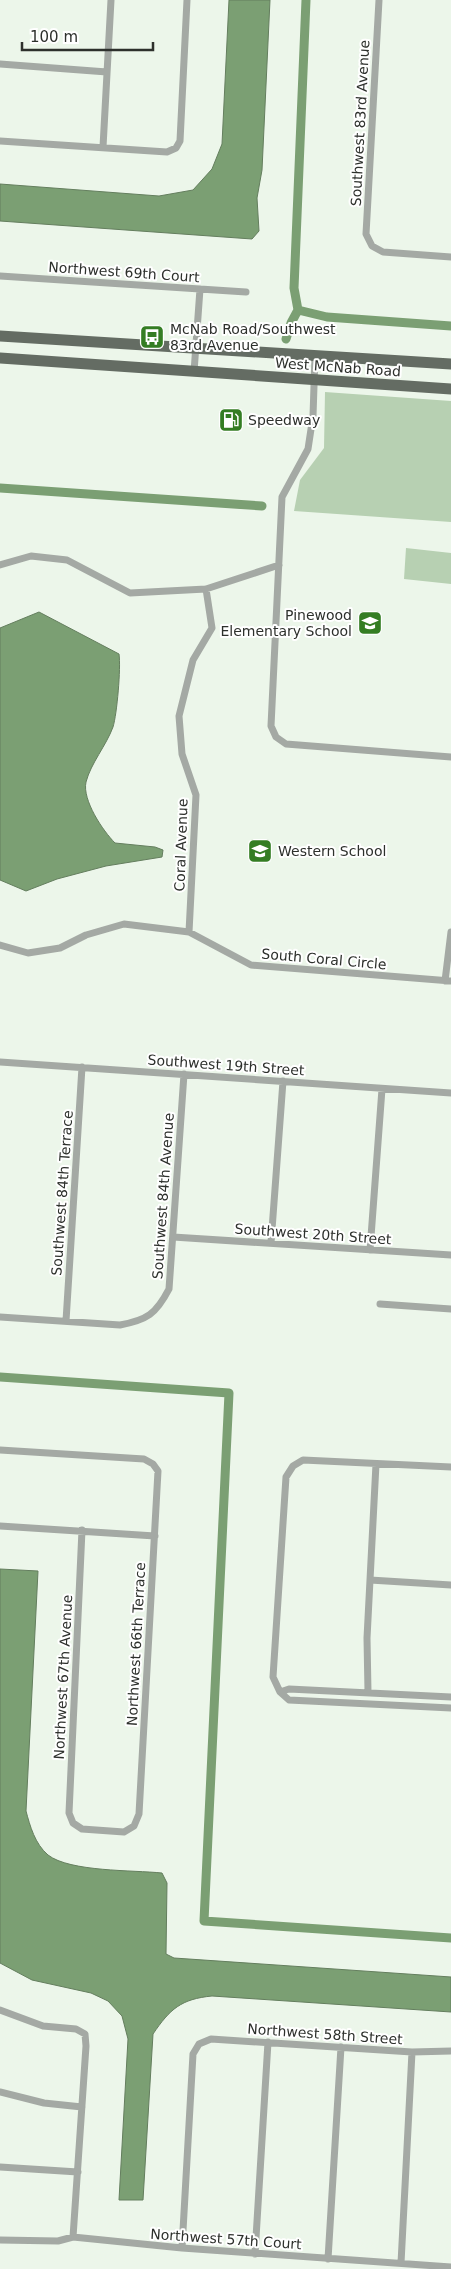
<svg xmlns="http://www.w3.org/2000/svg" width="451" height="2269" font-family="'DejaVu Sans',sans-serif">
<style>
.green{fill:#b7d0b2}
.water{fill:#7b9f73;stroke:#647e5e}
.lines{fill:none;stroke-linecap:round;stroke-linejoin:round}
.canal{stroke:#7b9f73;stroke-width:9}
.street{stroke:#a4a9a4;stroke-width:7}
.primary{stroke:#646c63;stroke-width:11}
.labels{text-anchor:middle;stroke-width:4;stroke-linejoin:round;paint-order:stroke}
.street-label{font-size:14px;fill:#2d302c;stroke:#fff}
.poi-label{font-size:14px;fill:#2d302c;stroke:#fff;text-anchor:start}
</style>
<rect width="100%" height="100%" fill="#ecf6ea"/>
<path class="green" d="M 325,392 L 451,401 L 451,522 L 294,511 L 300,480 L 324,448 Z
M 406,548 L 451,553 L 451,584 L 404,579 Z"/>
<path class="water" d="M 229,0 L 270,0 L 262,170 L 257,198 L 259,231 L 252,239 L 0,221 L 0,184 L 159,196 L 193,190 L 212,169 L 222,144 Z
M 39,612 L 119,654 C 121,668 117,714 113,727 C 106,746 91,763 86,782 C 82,800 103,831 115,843 L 155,847 L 163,850 L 162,857 L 106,866 L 57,879 L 26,891 L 0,880 L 0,628 Z
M 0,1569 L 38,1571 L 26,1811 C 30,1826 35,1844 48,1855 C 70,1872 133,1870 162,1873 L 167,1883 L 166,1954 L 174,1958 L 451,1977 L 451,2012 L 212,1996 C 181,1999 170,2009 153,2034 L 143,2200 L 119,2200 L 128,2039 L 122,2016 L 108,2001 L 91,1993 L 32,1980 L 0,1963 Z"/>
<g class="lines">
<path class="canal" d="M 306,0 L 294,288 L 298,310 L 327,317 L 451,326
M 286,339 L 291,323 L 298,310
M 0,488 L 262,506
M 0,1377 L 229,1393 L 204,1921 L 451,1938"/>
<path class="street" d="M 379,0 L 366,234 L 372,246 L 383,252 L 451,257
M 0,64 L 107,72
M 0,141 L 167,152 L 176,148 L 180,141 L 187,0
M 103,147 L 111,0
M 0,276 L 246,292
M 315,356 L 313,416 L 308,449 L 282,497 L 271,726 L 276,737 L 286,744 L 451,757
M 194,372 L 200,289
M 0,565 L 31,556 L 67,560 L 130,593 L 206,589 L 279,565
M 189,932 L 196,795 L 182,754 L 179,716 L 193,660 L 212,628 L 206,589
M 0,945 L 28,953 L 60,948 L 86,935 L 124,924 L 189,932 L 251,965 L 451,981
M 445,981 L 451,932
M 0,1062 L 451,1093
M 173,1237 L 451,1255
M 271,1243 L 283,1081
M 370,1250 L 382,1089
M 380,1304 L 451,1309
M 0,1317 L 120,1325 C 147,1320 156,1314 169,1289 L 184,1074
M 66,1321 L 82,1067
M 0,1450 L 144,1459 L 153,1464 L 158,1471 L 139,1814 L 134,1826 L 124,1832 L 82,1829 L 73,1823 L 69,1813 L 82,1530
M 451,1467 L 303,1460 L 293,1466 L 286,1477 L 273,1677 L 280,1692 L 289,1700 L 451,1708
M 0,1526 L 155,1536
M 370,1580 L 451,1585
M 280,1692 L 289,1689 L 451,1697
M 368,1692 L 367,1638 L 376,1464
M 0,2010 L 43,2026 L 76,2029 L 85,2034 L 86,2046 L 73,2237
M 0,2092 L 44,2103 L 82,2107
M 0,2167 L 78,2172
M 0,2240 L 58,2241 L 73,2237 L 182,2248 L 451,2267
M 182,2248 L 193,2054 L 199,2044 L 211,2039 L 412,2052 L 451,2051
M 255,2254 L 268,2042
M 328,2259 L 341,2047
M 401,2263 L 412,2052"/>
<path class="primary" d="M 0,336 L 451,364
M 0,358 L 451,389"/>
</g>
<defs>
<symbol id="bus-square" viewBox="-11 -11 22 22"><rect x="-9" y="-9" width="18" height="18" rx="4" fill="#347d23" stroke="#fff"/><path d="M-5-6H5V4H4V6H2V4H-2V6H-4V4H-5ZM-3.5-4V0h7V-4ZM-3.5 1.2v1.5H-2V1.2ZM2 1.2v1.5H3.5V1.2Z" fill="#fff"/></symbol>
<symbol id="fuel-square" viewBox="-11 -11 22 22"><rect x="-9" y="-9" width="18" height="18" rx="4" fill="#347d23" stroke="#fff"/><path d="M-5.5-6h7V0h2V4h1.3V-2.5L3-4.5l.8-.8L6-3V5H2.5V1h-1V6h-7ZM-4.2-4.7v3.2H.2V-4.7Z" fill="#fff"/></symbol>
<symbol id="school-square" viewBox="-11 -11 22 22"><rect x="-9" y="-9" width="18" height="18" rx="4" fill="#347d23" stroke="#fff"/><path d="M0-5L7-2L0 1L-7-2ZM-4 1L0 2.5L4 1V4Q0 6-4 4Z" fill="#fff"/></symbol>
</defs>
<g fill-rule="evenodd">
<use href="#bus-square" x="138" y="323" width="28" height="28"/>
<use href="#fuel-square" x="217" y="406" width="28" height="28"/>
<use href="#school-square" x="356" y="609" width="28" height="28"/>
<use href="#school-square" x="246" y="837" width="28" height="28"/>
</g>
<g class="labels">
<g class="street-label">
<text transform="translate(360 123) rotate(-87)" y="5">Southwest 83rd Avenue</text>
<text transform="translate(124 272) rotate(4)" y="5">Northwest 69th Court</text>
<text transform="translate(338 367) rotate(4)" y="5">West McNab Road</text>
<text transform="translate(181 845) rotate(-88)" y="5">Coral Avenue</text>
<text transform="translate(324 959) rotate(5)" y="5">South Coral Circle</text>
<text transform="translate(226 1065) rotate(4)" y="5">Southwest 19th Street</text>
<text transform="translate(62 1193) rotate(-86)" y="5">Southwest 84th Terrace</text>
<text transform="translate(163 1196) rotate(-86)" y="5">Southwest 84th Avenue</text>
<text transform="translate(313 1234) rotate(4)" y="5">Southwest 20th Street</text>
<text transform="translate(136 1644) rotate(-87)" y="5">Northwest 66th Terrace</text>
<text transform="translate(63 1677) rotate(-87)" y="5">Northwest 67th Avenue</text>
<text transform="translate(325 2034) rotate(4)" y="5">Northwest 58th Street</text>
<text transform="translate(226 2239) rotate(4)" y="5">Northwest 57th Court</text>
</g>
<g class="poi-label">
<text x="170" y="334">McNab Road/Southwest<tspan x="170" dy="16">83rd Avenue</tspan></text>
<text x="248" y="425">Speedway</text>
<text x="352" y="620" text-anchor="end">Pinewood<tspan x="352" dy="16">Elementary School</tspan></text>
<text x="278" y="856">Western School</text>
</g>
</g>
<path d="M22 42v8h131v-8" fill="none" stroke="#2d302c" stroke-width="2.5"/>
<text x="30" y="42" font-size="15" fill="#2d302c" stroke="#ffffff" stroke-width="4" paint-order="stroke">100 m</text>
</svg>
